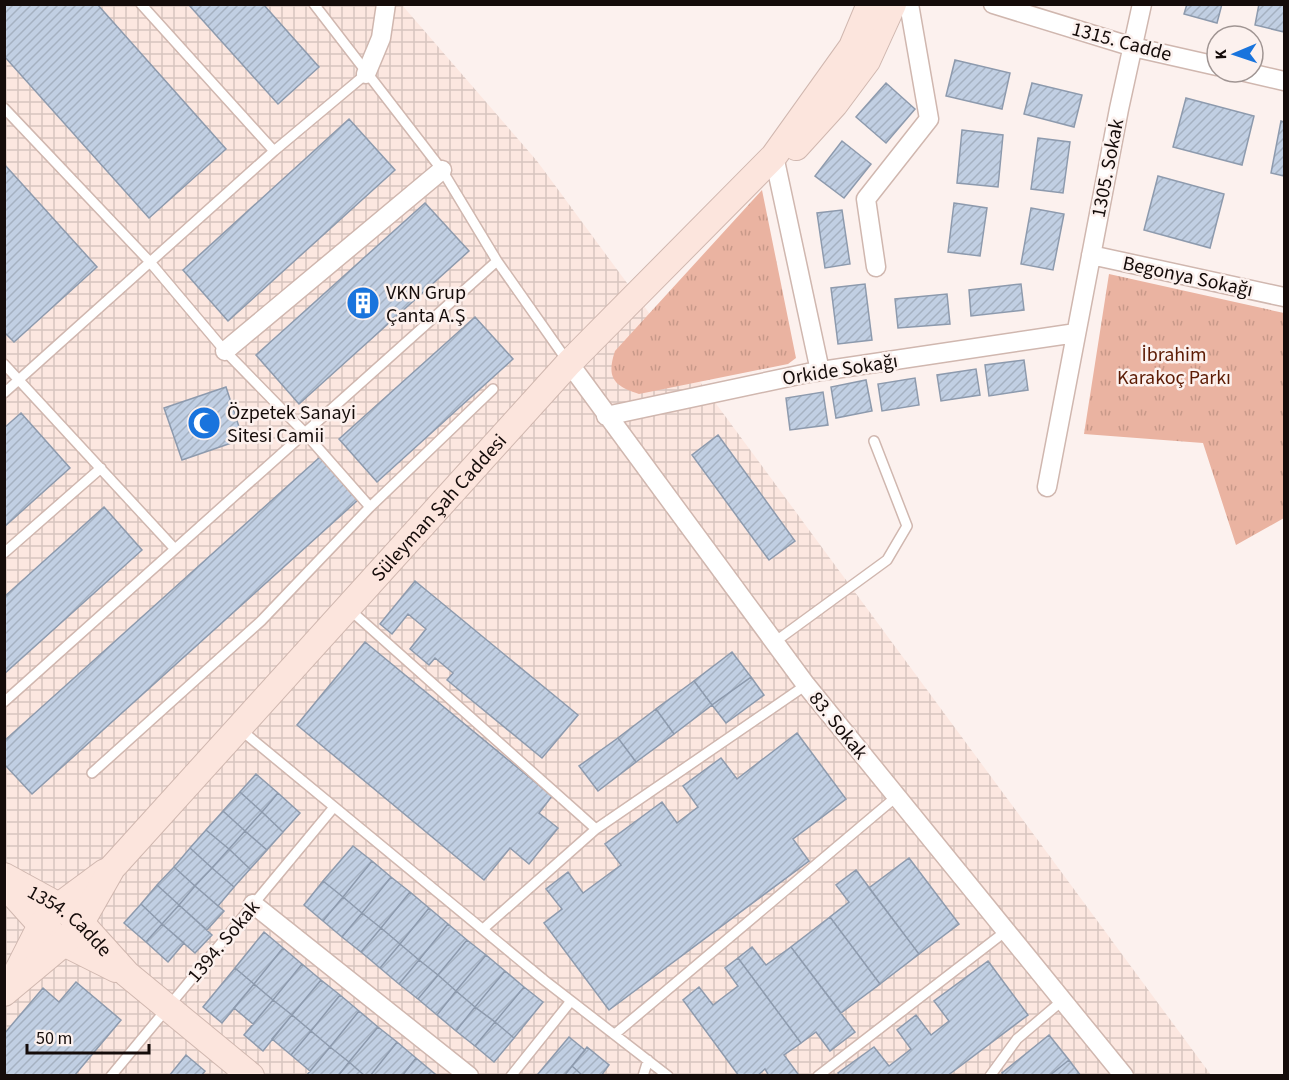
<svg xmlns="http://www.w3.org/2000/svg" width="1289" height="1080" font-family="'Source Sans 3',sans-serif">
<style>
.industrial{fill:url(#industrial-grid)}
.park{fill:url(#park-tufts)}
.building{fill:url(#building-hatch);stroke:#8d9aad;stroke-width:1.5}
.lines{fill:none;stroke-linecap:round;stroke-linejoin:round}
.lane-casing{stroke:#d0b7af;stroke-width:12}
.street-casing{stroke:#d0b7af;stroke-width:21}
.secondary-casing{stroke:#d0b7af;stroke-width:28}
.lane{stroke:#fff;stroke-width:9}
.street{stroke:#fff;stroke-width:18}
.secondary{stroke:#fce5dd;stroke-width:26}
.labels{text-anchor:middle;stroke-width:5;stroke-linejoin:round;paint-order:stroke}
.street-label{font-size:20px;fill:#150c0a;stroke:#fcf1ee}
.poi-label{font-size:20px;fill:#150c0a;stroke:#fcf1ee;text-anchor:start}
.park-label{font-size:20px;fill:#5c1b04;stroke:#fcf1ee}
</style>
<defs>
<pattern id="industrial-grid" width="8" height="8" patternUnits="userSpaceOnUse" patternTransform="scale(1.5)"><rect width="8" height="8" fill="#fce7e0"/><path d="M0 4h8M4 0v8" fill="none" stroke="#d7c5bf"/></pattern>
<pattern id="park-tufts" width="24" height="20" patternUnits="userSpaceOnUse" patternTransform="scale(1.5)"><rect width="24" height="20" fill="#eab3a1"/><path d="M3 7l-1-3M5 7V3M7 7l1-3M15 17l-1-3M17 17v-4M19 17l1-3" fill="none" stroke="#c89989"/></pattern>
<pattern id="building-hatch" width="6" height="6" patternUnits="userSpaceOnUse" patternTransform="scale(1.5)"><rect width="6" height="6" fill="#c1cfe3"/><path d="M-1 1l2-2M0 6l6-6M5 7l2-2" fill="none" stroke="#a5b1c1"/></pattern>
</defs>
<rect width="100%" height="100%" fill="#fcf1ee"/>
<path class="industrial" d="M 5,4 L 402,5 L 537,161 L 1211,1075 L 5,1076 Z"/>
<path class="park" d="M 762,190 L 796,358 L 788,364 L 639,394 C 614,386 606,378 615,351 Z
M 1109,274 L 1284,313 L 1284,518 L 1236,545 L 1203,443 L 1084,434 Z"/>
<path class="building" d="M 4,4 L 97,4 L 226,149 L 149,218 L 4,56 Z
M 188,4 L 263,4 L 319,67 L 278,104 Z
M 1187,4 L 1222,4 L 1217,23 L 1184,14 Z
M 1259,4 L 1284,4 L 1284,32 L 1255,25 Z
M 955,60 L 1010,73 L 1002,109 L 946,96 Z
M 886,83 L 915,109 L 886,143 L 856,117 Z
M 1032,83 L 1082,95 L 1074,127 L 1024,114 Z
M 1186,98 L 1254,116 L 1242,165 L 1173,147 Z
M 349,119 L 395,170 L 228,321 L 183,270 Z
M 1281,121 L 1284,122 L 1284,176 L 1271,173 Z
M 962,130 L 1003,135 L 998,187 L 957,183 Z
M 1038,138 L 1070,142 L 1063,193 L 1031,189 Z
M 842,141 L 871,164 L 844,198 L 815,176 Z
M 4,164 L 97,267 L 14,342 L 4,332 Z
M 1158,176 L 1224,194 L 1210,248 L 1144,230 Z
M 425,203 L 469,251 L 299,404 L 256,355 Z
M 954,203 L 987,208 L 980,256 L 948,252 Z
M 1031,208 L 1064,214 L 1053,270 L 1021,264 Z
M 842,210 L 850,264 L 825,268 L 817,213 Z
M 865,284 L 872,340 L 838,344 L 831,288 Z
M 1021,284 L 1024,310 L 971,316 L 969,290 Z
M 947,294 L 950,324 L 898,328 L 895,299 Z
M 475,317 L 513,359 L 377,482 L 339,439 Z
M 1024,360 L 1028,390 L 989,396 L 985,365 Z
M 976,369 L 980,395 L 941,401 L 937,375 Z
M 915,378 L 919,405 L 882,411 L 878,384 Z
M 866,380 L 872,411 L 836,418 L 831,387 Z
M 226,387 L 243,439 L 182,460 L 164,408 Z
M 823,392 L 828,425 L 790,430 L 786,398 Z
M 21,413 L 70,468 L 4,527 L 4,428 Z
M 718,435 L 795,541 L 769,560 L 692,455 Z
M 320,457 L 358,500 L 32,794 L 4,764 L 4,741 Z
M 104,507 L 142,550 L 4,674 L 4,597 Z
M 415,581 L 578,715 L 542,758 L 447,680 L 453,673 L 435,658 L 429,665 L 410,649 L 426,629 L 408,614 L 392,634 L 380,624 Z
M 365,642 L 552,796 L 539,813 L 558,828 L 529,864 L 510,848 L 484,880 L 297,725 Z
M 732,652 L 751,677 L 712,705 L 694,681 Z
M 751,677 L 764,695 L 726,723 L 712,705 Z
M 694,681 L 712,705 L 674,734 L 656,709 Z
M 656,709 L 674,734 L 636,762 L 618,738 Z
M 797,733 L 846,799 L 793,839 L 809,861 L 609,1010 L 544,923 L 562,909 L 546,889 L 568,872 L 583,893 L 621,865 L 605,844 L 662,802 L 677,823 L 698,807 L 683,786 L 721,758 L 737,779 Z
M 618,738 L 636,762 L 598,791 L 579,766 Z
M 256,774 L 278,793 L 262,812 L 240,792 Z
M 240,792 L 262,812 L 245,831 L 223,811 Z
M 278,793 L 300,813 L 283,832 L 262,812 Z
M 223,811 L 245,831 L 229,849 L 206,830 Z
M 262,812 L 283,832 L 267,850 L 245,831 Z
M 206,830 L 229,849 L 212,868 L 190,848 Z
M 245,831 L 267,850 L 250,869 L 229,849 Z
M 353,846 L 372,861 L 343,897 L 323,881 Z
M 190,848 L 212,868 L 195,886 L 174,867 Z
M 229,849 L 250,869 L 234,887 L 212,868 Z
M 909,858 L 959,924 L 919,954 L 869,888 Z
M 372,861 L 391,877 L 362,913 L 343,897 Z
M 174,867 L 195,886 L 179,905 L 157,885 Z
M 212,868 L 234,887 L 218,906 L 195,886 Z
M 856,870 L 919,954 L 880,984 L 830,917 L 849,902 L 836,885 Z
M 391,877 L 410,892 L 381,928 L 362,913 Z
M 323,881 L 343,897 L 323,921 L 304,905 Z
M 157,885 L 179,905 L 162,924 L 141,904 Z
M 195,886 L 224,911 L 207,930 L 179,905 Z
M 410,892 L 429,908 L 400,944 L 381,928 Z
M 343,897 L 362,913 L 342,937 L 323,921 Z
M 141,904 L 162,924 L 146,942 L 124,923 Z
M 179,905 L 212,935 L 195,953 L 162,924 Z
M 429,908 L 448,924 L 419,960 L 400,944 Z
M 362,913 L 381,928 L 361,952 L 342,937 Z
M 830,917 L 880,984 L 841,1013 L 791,947 Z
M 162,924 L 184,943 L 168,962 L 146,942 Z
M 448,924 L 467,940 L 438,975 L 419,960 Z
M 381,928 L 400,944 L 380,968 L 361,952 Z
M 264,932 L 283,948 L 254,984 L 235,968 Z
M 467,940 L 486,955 L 456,991 L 438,975 Z
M 400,944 L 419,960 L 399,984 L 380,968 Z
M 752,947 L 766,965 L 791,947 L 855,1032 L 830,1051 L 816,1032 L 801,1043 L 738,958 Z
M 283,948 L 302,964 L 273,1000 L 254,984 Z
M 486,955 L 505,971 L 475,1007 L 456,991 Z
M 738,958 L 801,1043 L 784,1055 L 798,1074 L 797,1076 L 769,1076 L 765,1069 L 757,1076 L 739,1076 L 683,1000 L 699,987 L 713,1005 L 738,986 L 725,968 Z
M 419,960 L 438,975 L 418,999 L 399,984 Z
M 988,961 L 1028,1015 L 947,1076 L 840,1076 L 838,1073 L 874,1047 L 889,1066 L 911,1049 L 897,1030 L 916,1015 L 931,1035 L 949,1021 L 934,1001 Z
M 302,964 L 321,980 L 292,1015 L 273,1000 Z
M 235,968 L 254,984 L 222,1023 L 203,1007 Z
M 505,971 L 524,987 L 495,1022 L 475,1007 Z
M 438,975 L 456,991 L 437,1015 L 418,999 Z
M 321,980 L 340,995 L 311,1031 L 292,1015 Z
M 76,982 L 121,1020 L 74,1076 L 4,1076 L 4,1034 L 43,988 L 59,1002 Z
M 254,984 L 273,1000 L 253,1024 L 234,1008 Z
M 524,987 L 543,1002 L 514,1038 L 495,1022 Z
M 456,991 L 475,1007 L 456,1031 L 437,1015 Z
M 340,995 L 359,1011 L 330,1047 L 311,1031 Z
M 273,1000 L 292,1015 L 263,1051 L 244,1035 Z
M 475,1007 L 495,1022 L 475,1046 L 456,1031 Z
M 359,1011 L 378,1027 L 349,1062 L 330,1047 Z
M 292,1015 L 311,1031 L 291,1055 L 272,1039 Z
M 495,1022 L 514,1038 L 494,1062 L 475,1046 Z
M 378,1027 L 397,1042 L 370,1076 L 365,1076 L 349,1062 Z
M 311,1031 L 330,1047 L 310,1071 L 291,1055 Z
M 1049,1035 L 1069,1060 L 1049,1076 L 1004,1076 L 1002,1073 Z
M 569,1037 L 585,1050 L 564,1076 L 540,1076 L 538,1074 Z
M 397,1042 L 416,1058 L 402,1076 L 370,1076 Z
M 330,1047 L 349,1062 L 338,1076 L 306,1076 Z
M 587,1047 L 609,1065 L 601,1076 L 583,1076 L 572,1066 Z
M 186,1055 L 205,1071 L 201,1076 L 169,1076 Z
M 416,1058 L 435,1074 L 434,1076 L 402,1076 Z
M 1069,1060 L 1081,1076 L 1049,1076 Z
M 349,1062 L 365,1076 L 338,1076 Z
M 572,1066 L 583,1076 L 564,1076 Z"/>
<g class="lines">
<defs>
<path id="lane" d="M 141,4 L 274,151
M 314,4 L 442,170 L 497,261 L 568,362
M 4,108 L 150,262 L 225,351 L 304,432 L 370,507
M 4,364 L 174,548
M 4,393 L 274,151 L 366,74
M 4,553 L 101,468
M 349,609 L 596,829
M 776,641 L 887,560 L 907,526 L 874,441
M 4,702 L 497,261
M 241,730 L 544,980 L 668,1076
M 92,773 L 261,621 L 370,507 L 493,389
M 483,929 L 596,829 L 806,685
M 615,1034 L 896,797
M 111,1076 L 334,807
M 511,1076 L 571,1001
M 643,1076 L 648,1060
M 818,1076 L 1006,931
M 990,1076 L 1017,1039 L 1063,1000"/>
<path id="street" d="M 993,4 L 1133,47 L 1217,66
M 1245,72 L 1284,81
M 366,74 L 381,38 L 386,4
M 774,156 L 820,371
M 1091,255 L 1284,297
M 876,267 L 866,199 L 929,119 L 909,4
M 225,351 L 442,170
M 569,363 L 806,685 L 1124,1076
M 606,416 L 808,373 L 1076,333
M 1047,487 L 1119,109 L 1142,4
M 253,904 L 469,1076"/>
<g id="secondary">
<path d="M 796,147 L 835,104 L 867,61 L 893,4"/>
<path id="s1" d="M 4,876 L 59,906 L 81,923 L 127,974 L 251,1076"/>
<path d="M 4,884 L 41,925 L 64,943 L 116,969"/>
<path d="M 14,978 L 41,925 L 59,906 L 105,872"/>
<path id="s2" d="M 4,993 L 64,943 L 83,919 L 112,868 L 569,363 L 774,156 L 852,47 L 870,4"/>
</g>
</defs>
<use href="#lane" class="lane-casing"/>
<use href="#street" class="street-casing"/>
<use href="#secondary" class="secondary-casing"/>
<use href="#lane" class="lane"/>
<use href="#street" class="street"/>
<use href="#secondary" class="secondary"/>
</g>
<defs>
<symbol id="building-disc" viewBox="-11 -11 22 22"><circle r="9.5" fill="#1974dd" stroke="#fcf1ee"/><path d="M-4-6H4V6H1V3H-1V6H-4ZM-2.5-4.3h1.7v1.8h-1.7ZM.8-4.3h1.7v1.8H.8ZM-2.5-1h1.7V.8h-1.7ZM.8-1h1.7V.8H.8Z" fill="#fff"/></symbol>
<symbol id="mosque-disc" viewBox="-11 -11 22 22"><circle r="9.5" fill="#1974dd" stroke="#fcf1ee"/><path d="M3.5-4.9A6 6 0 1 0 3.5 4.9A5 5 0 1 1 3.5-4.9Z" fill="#fff"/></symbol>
</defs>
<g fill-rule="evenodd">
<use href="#building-disc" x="344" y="284" width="38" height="38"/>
<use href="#mosque-disc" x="185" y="404" width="38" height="38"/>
</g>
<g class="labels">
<g class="street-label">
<text transform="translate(1122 41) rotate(15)" y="7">1315. Cadde</text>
<text transform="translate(1107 168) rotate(-79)" y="7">1305. Sokak</text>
<text transform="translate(1188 276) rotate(12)" y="7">Begonya Sokağı</text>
<text transform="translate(840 369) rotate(-9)" y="7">Orkide Sokağı</text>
<text dy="7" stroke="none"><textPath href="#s2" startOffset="654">Süleyman Şah Caddesi</textPath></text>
<text transform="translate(839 725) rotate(51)" y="7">83. Sokak</text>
<text dy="7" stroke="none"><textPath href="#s1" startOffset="80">1354. Cadde</textPath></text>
<text transform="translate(223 941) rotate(-50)" y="7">1394. Sokak</text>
</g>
<g class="poi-label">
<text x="386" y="299">VKN Grup<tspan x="386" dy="23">Çanta A.Ş</tspan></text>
<text x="227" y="419">Özpetek Sanayi<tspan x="227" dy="23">Sitesi Camii</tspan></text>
</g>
<g class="park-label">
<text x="1174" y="361">İbrahim<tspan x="1174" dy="23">Karakoç Parkı</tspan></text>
</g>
</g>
<rect width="1289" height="1080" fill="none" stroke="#150c0a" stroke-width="12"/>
<g transform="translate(1235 54) rotate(268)"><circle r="28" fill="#fcf1ee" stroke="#a09593" stroke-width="1.5"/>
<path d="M0-4.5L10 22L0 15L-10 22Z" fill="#1974dd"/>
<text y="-9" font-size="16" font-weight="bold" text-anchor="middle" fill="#150c0a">K</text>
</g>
<path d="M27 1044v9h122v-9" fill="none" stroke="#150c0a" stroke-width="3"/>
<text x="36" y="1044" font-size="18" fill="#150c0a" stroke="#fcf1ee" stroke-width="4.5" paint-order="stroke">50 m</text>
</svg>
